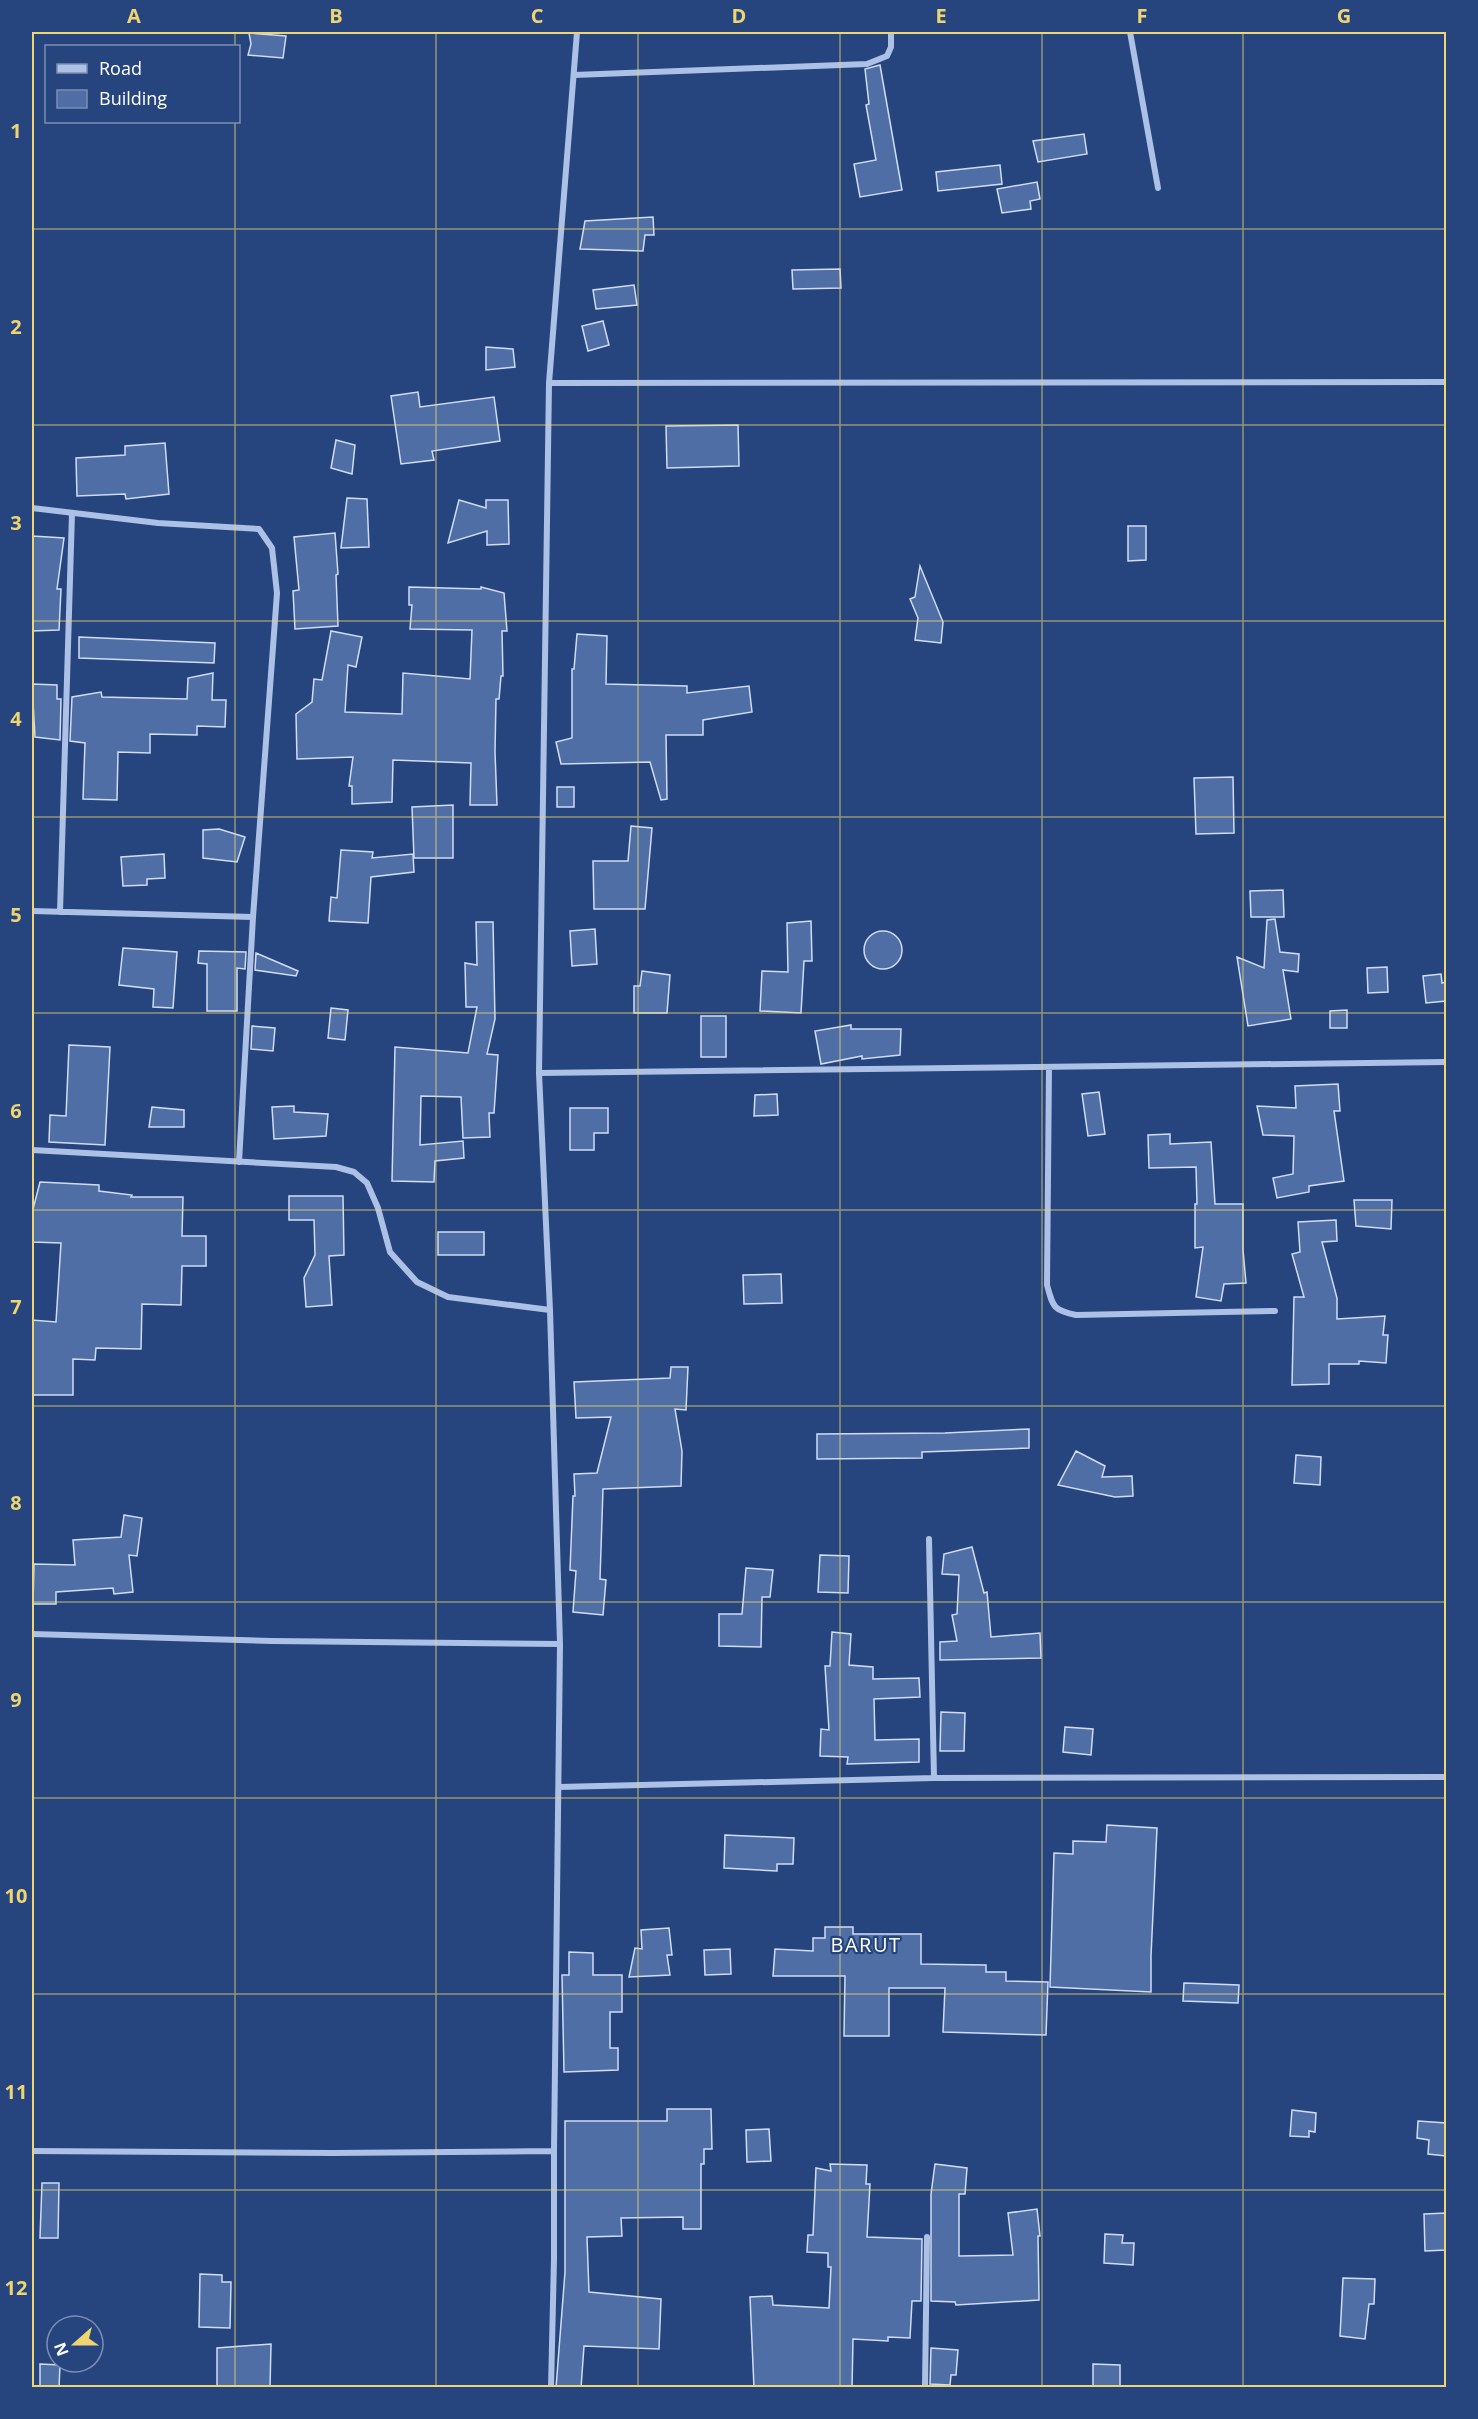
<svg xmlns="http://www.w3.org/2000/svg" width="1478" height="2419" font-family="'Open Sans',sans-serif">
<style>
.building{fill:#4f6ea6;stroke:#cfdcf4;stroke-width:1.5}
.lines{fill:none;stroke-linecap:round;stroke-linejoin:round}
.street{stroke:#acc1e5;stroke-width:6}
.grid{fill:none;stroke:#eed571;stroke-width:1.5;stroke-opacity:0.55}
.labels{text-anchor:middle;stroke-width:4.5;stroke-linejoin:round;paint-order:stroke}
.quarter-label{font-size:20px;letter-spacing:1.5px;fill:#fff;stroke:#26457e}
.neatline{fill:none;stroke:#eed571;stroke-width:2}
.grid-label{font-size:20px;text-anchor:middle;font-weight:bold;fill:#eed571}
</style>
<rect width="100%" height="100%" fill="#26457e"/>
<path class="building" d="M 249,33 L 286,36 L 283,58 L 248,55 L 251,44 Z
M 880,65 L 902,190 L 860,197 L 854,164 L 876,160 L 866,105 L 869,104 L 865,69 Z
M 1084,134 L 1087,154 L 1038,162 L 1033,141 Z
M 1000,165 L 1002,184 L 938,191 L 936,172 Z
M 1037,182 L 1040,199 L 1030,201 L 1031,209 L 1002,213 L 997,189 Z
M 653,217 L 654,235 L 645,235 L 643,251 L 580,249 L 585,221 Z
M 840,269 L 841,288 L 793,289 L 792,270 Z
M 634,285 L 637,305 L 596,309 L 593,290 Z
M 603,321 L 609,345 L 588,351 L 582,326 Z
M 486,347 L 513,349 L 515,367 L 486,370 Z
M 418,392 L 420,407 L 494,397 L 500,441 L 432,451 L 434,460 L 401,464 L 391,396 Z
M 738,425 L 739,466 L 667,468 L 666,426 Z
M 336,440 L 355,445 L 352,474 L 331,468 Z
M 165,443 L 169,494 L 126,499 L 125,494 L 77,496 L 76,458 L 125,455 L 125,446 Z
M 347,498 L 367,499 L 369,547 L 341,548 Z
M 459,500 L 486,508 L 486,500 L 508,500 L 509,544 L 487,545 L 487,531 L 448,543 Z
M 1128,526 L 1146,526 L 1146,560 L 1128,561 Z
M 335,533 L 338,574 L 336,575 L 338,626 L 295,629 L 293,591 L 299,590 L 294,537 Z
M 32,536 L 64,538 L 57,589 L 61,589 L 59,630 L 32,631 Z
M 920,566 L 943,622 L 941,643 L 915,640 L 918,618 L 910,599 L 915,597 Z
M 409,587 L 481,589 L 481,587 L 504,593 L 507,631 L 502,631 L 503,676 L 501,676 L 499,699 L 496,699 L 495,752 L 497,805 L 470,805 L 471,763 L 393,760 L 392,802 L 352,804 L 352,786 L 349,786 L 353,757 L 297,759 L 296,714 L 312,702 L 314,679 L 322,680 L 331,631 L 362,637 L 356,667 L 348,665 L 345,712 L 402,714 L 403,673 L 470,679 L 472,630 L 410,629 L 412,605 L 409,605 Z
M 577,634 L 607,636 L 606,684 L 687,686 L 687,693 L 749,686 L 752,712 L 703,720 L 703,735 L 666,735 L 667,799 L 661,800 L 650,762 L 561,764 L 556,742 L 572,738 L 572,669 L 574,669 Z
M 79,637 L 215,643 L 214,663 L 79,658 Z
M 213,673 L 212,700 L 226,700 L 225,727 L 197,726 L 197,735 L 150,734 L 150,753 L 118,752 L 117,800 L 83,799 L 85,743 L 70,741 L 72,697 L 101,692 L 102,697 L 187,699 L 188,678 Z
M 32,684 L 57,685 L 57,699 L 61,699 L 60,740 L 35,737 Z
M 1233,777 L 1234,833 L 1196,834 L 1194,778 Z
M 557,787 L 574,787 L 574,807 L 557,807 Z
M 453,805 L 453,858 L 414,858 L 412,807 Z
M 631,826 L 652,828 L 645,909 L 594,909 L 593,861 L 628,861 Z
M 219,829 L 245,837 L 237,862 L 203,858 L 203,830 Z
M 341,850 L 373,852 L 372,858 L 413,854 L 414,872 L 371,877 L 368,923 L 329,921 L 331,897 L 337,898 Z
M 164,854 L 165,878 L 147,879 L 147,885 L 123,886 L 121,857 Z
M 1283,890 L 1284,917 L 1251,917 L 1250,891 Z
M 1275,919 L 1280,952 L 1299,954 L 1298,972 L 1283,970 L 1291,1019 L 1248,1026 L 1237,957 L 1264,968 L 1267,920 Z
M 811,921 L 812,961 L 804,961 L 801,1013 L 760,1011 L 762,971 L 788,972 L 787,923 Z
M 476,922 L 493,922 L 495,1019 L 487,1054 L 498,1055 L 494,1113 L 489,1113 L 490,1137 L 463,1138 L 461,1097 L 421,1096 L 420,1145 L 463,1141 L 464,1158 L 435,1161 L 434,1182 L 392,1181 L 395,1047 L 468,1053 L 477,1007 L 466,1007 L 465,963 L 477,965 Z
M 595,929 L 597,964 L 572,966 L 570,931 Z
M864 950a19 19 0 1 1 38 0a19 19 0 1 1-38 0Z
M 123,948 L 177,952 L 173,1008 L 153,1007 L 154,989 L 119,985 Z
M 199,951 L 246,952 L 245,969 L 237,968 L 237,1011 L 207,1011 L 207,964 L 198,963 Z
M 256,953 L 298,971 L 296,976 L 255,970 Z
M 1387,967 L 1388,992 L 1368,993 L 1367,968 Z
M 642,971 L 670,975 L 667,1013 L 634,1013 L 634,986 L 640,986 Z
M 1441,974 L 1442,983 L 1446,982 L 1446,1001 L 1426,1003 L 1423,976 Z
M 331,1008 L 348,1010 L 345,1040 L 328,1038 Z
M 1347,1010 L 1347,1028 L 1330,1028 L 1330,1011 Z
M 701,1016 L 726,1016 L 726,1057 L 701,1057 Z
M 851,1025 L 851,1029 L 901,1029 L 900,1055 L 862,1059 L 862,1056 L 821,1064 L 815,1031 Z
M 252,1026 L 275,1028 L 273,1051 L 251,1049 Z
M 69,1045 L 110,1047 L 105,1145 L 49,1142 L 50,1115 L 66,1116 Z
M 1338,1084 L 1340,1111 L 1334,1111 L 1344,1181 L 1309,1186 L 1309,1192 L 1277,1198 L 1273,1178 L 1293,1174 L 1294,1136 L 1263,1135 L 1257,1106 L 1296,1108 L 1295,1086 Z
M 1099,1092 L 1105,1134 L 1088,1136 L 1082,1094 Z
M 777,1094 L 778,1115 L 754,1116 L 755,1095 Z
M 294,1106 L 294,1112 L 328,1114 L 326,1136 L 274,1139 L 272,1107 Z
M 152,1107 L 184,1110 L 184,1127 L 149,1127 Z
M 570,1108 L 608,1108 L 608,1133 L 594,1133 L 594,1150 L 570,1150 Z
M 1170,1134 L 1170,1144 L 1211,1142 L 1215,1204 L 1243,1204 L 1243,1250 L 1246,1283 L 1224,1284 L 1221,1301 L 1196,1297 L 1203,1247 L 1195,1248 L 1195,1204 L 1197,1204 L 1196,1167 L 1149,1168 L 1148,1135 Z
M 40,1182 L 99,1185 L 99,1191 L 132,1195 L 131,1197 L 183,1197 L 182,1236 L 206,1236 L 206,1266 L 182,1266 L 181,1305 L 142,1304 L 141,1349 L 96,1348 L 95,1360 L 73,1359 L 73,1395 L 32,1395 L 32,1320 L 56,1322 L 61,1243 L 32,1242 L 32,1213 Z
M 289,1196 L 343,1196 L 344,1255 L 329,1256 L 332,1305 L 306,1307 L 304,1278 L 315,1255 L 314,1220 L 289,1220 Z
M 1354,1200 L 1392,1200 L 1391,1229 L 1356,1226 Z
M 1336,1220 L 1337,1241 L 1322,1242 L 1337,1298 L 1337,1319 L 1385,1316 L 1383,1335 L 1388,1335 L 1386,1363 L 1359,1361 L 1359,1364 L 1329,1364 L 1329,1384 L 1292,1385 L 1294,1297 L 1304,1297 L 1292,1254 L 1300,1252 L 1298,1222 Z
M 438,1232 L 484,1232 L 484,1255 L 438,1255 Z
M 781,1274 L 782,1303 L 744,1304 L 743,1275 Z
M 671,1367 L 688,1367 L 686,1410 L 675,1409 L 682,1451 L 681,1486 L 603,1489 L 600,1579 L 606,1580 L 603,1615 L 573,1612 L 576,1571 L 570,1570 L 573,1496 L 575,1496 L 574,1474 L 597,1473 L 611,1417 L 576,1418 L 574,1382 L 670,1378 Z
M 1029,1429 L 1029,1448 L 922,1452 L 922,1458 L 817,1459 L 817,1434 L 945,1433 Z
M 1076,1451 L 1105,1466 L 1102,1477 L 1132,1476 L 1133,1496 L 1115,1497 L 1058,1485 Z
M 1296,1455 L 1321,1457 L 1320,1485 L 1294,1483 Z
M 124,1515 L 142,1518 L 137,1556 L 129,1555 L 133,1592 L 114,1594 L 113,1588 L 56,1592 L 56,1604 L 33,1604 L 34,1564 L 75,1565 L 73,1540 L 121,1537 Z
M 972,1547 L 984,1593 L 987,1592 L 991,1637 L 1040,1633 L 1041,1658 L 940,1660 L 940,1642 L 957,1641 L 952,1615 L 957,1614 L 959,1575 L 942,1574 L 944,1554 Z
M 820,1555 L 849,1556 L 848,1593 L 818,1592 Z
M 746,1568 L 773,1570 L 770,1597 L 762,1597 L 761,1647 L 719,1646 L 719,1614 L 742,1614 Z
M 832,1632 L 851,1634 L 849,1665 L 873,1667 L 873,1679 L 919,1678 L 920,1697 L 874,1699 L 875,1740 L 919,1739 L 919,1762 L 847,1764 L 848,1757 L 820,1756 L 821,1729 L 829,1730 L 825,1666 L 830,1666 Z
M 941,1712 L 965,1713 L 964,1751 L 940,1751 Z
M 1065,1727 L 1093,1729 L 1091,1755 L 1063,1752 Z
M 1107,1825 L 1157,1828 L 1151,1956 L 1151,1992 L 1050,1987 L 1054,1853 L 1073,1854 L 1073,1841 L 1106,1842 Z
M 725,1835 L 794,1838 L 793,1864 L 777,1864 L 777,1871 L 724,1868 Z
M 825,1927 L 853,1927 L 853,1934 L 921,1934 L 921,1964 L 986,1965 L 986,1972 L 1006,1972 L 1006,1981 L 1048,1982 L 1046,2035 L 943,2032 L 945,1988 L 889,1988 L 889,2036 L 844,2036 L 845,1976 L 773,1976 L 775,1949 L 813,1951 L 813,1938 L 825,1938 Z
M 669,1928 L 672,1955 L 667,1955 L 670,1975 L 629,1977 L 635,1948 L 642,1949 L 641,1930 Z
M 730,1949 L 731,1974 L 705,1975 L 704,1950 Z
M 569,1952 L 593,1953 L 593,1975 L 622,1975 L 622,2012 L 610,2012 L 610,2048 L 618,2048 L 618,2070 L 564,2072 L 562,1975 L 569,1975 Z
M 1184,1983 L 1239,1985 L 1238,2003 L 1183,2001 Z
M 667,2109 L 711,2109 L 712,2149 L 704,2149 L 704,2164 L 701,2164 L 701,2229 L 683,2229 L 683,2217 L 621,2218 L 622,2236 L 587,2237 L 589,2292 L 661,2299 L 659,2349 L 584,2346 L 581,2388 L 556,2388 L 565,2272 L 565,2121 L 667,2121 Z
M 1292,2110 L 1316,2113 L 1315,2132 L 1309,2131 L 1309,2137 L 1290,2136 Z
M 1418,2121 L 1446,2123 L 1446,2156 L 1428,2154 L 1429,2140 L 1417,2138 Z
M 769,2129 L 771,2161 L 747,2162 L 746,2130 Z
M 830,2164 L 867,2165 L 866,2184 L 870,2184 L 867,2237 L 922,2239 L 921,2301 L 912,2301 L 910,2338 L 888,2337 L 888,2341 L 853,2339 L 852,2388 L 754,2388 L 750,2297 L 772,2296 L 773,2305 L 829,2308 L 831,2267 L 828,2267 L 828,2253 L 807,2252 L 808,2235 L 813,2235 L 816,2168 L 831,2171 Z
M 935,2164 L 967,2168 L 965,2194 L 959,2194 L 959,2256 L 1013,2255 L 1008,2213 L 1037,2209 L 1040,2236 L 1038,2236 L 1039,2300 L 956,2305 L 955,2302 L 931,2301 L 931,2194 Z
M 42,2183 L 59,2183 L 58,2238 L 40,2238 Z
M 1446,2213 L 1446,2250 L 1425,2251 L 1424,2214 Z
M 1105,2234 L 1123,2235 L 1122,2243 L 1134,2243 L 1133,2265 L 1104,2263 Z
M 200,2274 L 222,2275 L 222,2282 L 231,2282 L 230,2328 L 199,2327 Z
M 1343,2278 L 1375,2279 L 1374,2304 L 1369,2304 L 1365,2339 L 1340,2336 Z
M 271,2344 L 270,2388 L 217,2388 L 217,2348 Z
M 931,2348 L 958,2350 L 956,2375 L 951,2375 L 950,2385 L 930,2384 Z
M 40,2364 L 60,2365 L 59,2388 L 40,2388 Z
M 1093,2364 L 1120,2365 L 1120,2388 L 1093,2388 Z"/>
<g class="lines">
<path class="street" d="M 1130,32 L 1158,188
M 574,75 L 867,64 L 887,56 L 891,47 L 891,32
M 549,383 L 1446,382
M 32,508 L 158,523 L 259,529 L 272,548 L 277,593 L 253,917 L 239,1162
M 32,911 L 253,917
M 60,912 L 72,513
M 1049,1067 L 1047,1285 C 1053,1307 1053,1310 1076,1315 L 1275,1311
M 539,1073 L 1446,1062
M 32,1150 L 336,1167 L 354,1172 L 367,1183 L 378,1208 L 390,1252 L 417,1282 L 448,1297 L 550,1310
M 929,1539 L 934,1778
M 32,1634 L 272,1641 L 560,1644
M 559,1787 L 934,1778 L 1446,1777
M 32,2151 L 333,2153 L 554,2151 L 560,1644 L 550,1310 L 539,1073 L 549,383 L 577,32
M 551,2388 L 554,2259 L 554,2151
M 925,2388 L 927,2237"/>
</g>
<path class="grid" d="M 235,32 L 235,46M 436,32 L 436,2388M 638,32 L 638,2388M 840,32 L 840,2388M 1042,32 L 1042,2388M 1243,32 L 1243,2388M 235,122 L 235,2388M 32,229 L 1446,229M 32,425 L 1446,425M 32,621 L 1446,621M 32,817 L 1446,817M 32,1013 L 1446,1013M 32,1210 L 1446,1210M 32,1406 L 1446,1406M 32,1602 L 1446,1602M 32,1798 L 1446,1798M 32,1994 L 1446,1994M 32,2190 L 1446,2190"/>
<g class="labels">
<g class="quarter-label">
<text x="866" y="1952">BARUT</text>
</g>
</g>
<rect width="1478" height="2419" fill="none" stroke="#26457e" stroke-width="66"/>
<rect x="45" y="45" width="195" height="78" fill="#26457e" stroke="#7d8fb2" stroke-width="1.5"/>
<rect x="57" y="64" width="30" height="9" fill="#acc1e5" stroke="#7d8fb2" stroke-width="1.5"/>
<text x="99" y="75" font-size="18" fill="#ffffff">Road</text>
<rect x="57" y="90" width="30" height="18" fill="#4f6ea6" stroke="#7d8fb2" stroke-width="1.5"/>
<text x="99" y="105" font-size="18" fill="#ffffff">Building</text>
<g transform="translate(75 2344) rotate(249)"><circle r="28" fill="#26457e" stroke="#7d8fb2" stroke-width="1.5"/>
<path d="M0-4.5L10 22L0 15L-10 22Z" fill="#eed571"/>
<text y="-9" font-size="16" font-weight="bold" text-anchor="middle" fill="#ffffff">N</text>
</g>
<rect x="33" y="33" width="1412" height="2353" class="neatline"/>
<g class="grid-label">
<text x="134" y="23">A</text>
<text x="336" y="23">B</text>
<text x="537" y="23">C</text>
<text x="739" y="23">D</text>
<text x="941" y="23">E</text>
<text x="1142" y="23">F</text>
<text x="1344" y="23">G</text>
<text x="16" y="138">1</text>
<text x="16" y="334">2</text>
<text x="16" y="530">3</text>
<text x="16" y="726">4</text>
<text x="16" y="922">5</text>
<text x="16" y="1118">6</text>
<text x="16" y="1314">7</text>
<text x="16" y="1510">8</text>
<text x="16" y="1707">9</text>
<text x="16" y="1903">10</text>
<text x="16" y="2099">11</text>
<text x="16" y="2295">12</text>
</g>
</svg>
